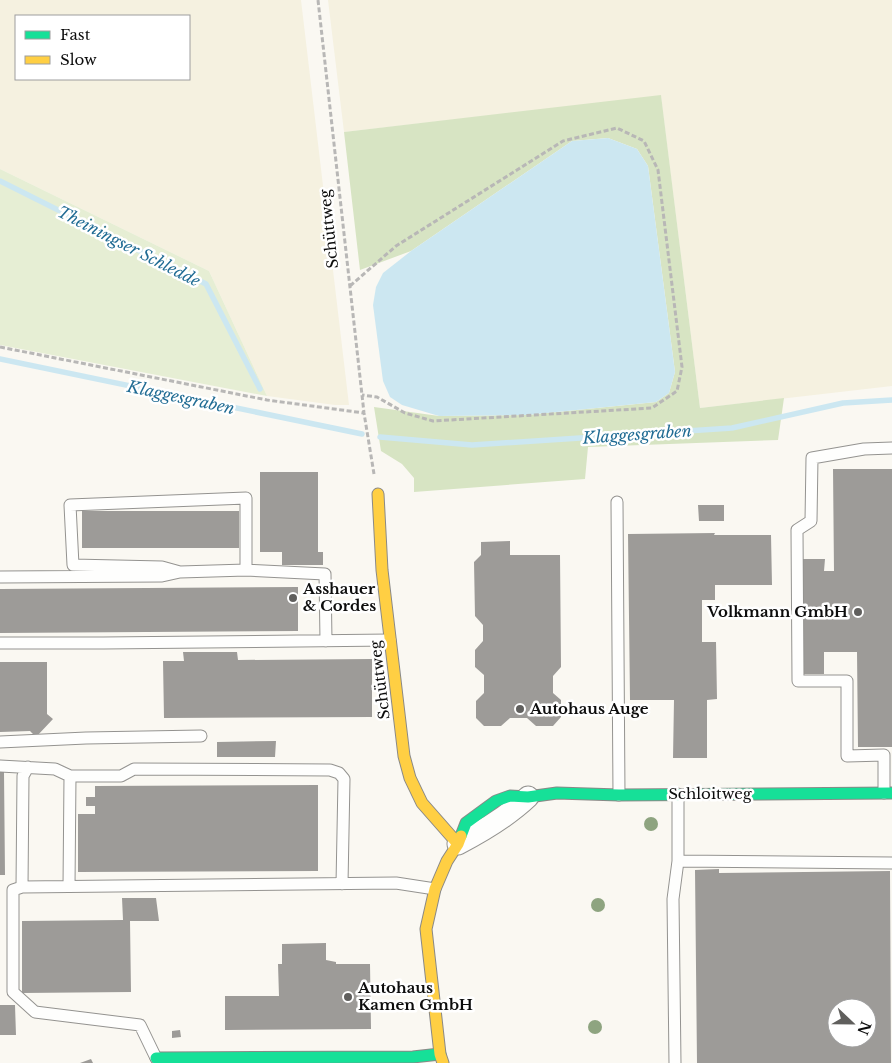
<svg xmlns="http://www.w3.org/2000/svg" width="892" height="1063" font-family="'Libre Baskerville',serif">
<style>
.farmland{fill:#f5f1e0;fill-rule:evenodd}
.green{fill:#e6eed4}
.forest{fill:#d7e4c3}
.water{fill:#cce7f1}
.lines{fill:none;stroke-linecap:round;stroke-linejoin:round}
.stream{stroke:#cce7f1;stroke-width:5.5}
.building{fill:#9d9b98;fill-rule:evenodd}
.lane-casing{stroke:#949390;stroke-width:13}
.street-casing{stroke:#949390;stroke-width:23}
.fast-casing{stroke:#8a8987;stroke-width:13}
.slow-casing{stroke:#8a8987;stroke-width:13}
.path{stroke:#b8b7b6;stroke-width:3;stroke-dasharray:5 2.5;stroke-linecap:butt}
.lane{stroke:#fefefd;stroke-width:11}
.street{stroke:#fefefd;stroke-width:21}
.fast{stroke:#16e098;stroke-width:11}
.slow{stroke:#ffcf43;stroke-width:11}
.tree{fill:#8ea480}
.poi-dot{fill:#605f5d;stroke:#fff;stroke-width:2}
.labels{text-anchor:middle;stroke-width:5;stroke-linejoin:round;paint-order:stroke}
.street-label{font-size:15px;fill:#0d0d0d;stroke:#fff}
.poi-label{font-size:15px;font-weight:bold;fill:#0d0d0d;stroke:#fff;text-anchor:start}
.water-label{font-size:16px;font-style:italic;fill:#216c94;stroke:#fff}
</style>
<rect width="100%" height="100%" fill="#faf8f2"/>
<path class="farmland" d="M 0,0 L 301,0 L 349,405 L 335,405 L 267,396 L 209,271 L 0,169 ZM 16,16 L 189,16 L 189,79 L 16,79 Z
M 328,0 L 892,0 L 892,386 L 700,408 L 661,96 L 344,132 Z"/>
<path class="green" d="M 0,169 L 209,271 L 267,396 L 0,345 Z"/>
<path class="forest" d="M 661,95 L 700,408 L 784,398 L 778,440 L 588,447 L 585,479 L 414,492 L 414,478 L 402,464 L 381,451 L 374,407 L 439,416 L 527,415 L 656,402 L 669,393 L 675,372 L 648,166 L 637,149 L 608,138 L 572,141 L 411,251 L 360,270 L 344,132 Z"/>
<path class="water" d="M 608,138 L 637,149 L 648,166 L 675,372 L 669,393 L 656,402 L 527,415 L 439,416 L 402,405 L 390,397 L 383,381 L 373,305 L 376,287 L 383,273 L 411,251 L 572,141 Z"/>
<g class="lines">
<path class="stream" d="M 0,181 L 206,284 L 260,389
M 0,359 L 362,434
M 380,437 L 472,445 L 732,428 L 843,403 L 892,400"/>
</g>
<path class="building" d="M 833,469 L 892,469 L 892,747 L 858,747 L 857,652 L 824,652 L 824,674 L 803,674 L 803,559 L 825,559 L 824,571 L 834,571 Z
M 260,472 L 318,472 L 318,552 L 323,552 L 323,565 L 282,565 L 282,552 L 260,552 Z
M 698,505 L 724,505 L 724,521 L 699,521 Z
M 82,511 L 239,511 L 239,548 L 82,548 Z
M 715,533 L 714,535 L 771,535 L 772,585 L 715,585 L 715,600 L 702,600 L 702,642 L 716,642 L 717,699 L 707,700 L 707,758 L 673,758 L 674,700 L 630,700 L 628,534 Z
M 510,541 L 510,555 L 560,555 L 561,667 L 553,676 L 553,693 L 561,700 L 561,717 L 553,726 L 536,726 L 527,718 L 510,718 L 501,726 L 484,726 L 476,718 L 476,701 L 484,693 L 484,675 L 475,667 L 475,650 L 483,641 L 483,625 L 475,616 L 474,562 L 481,555 L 481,542 Z
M 298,587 L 298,631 L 0,633 L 0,589 Z
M 183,652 L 237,652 L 238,660 L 372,659 L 372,717 L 164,718 L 163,661 L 184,661 Z
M 0,662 L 47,662 L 47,714 L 53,719 L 36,737 L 30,731 L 0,732 Z
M 276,741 L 275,757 L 217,757 L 217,742 Z
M 0,772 L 4,772 L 5,875 L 0,875 Z
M 318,785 L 318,871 L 78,872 L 78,814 L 95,814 L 95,806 L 86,806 L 86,797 L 95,797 L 95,786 Z
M 719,869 L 719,873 L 890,871 L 891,1063 L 697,1063 L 695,870 ZM 837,1008 L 867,1008 L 867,1038 L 837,1038 Z
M 122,898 L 156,898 L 159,921 L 130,921 L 131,992 L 22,993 L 22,921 L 123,920 Z
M 326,943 L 326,960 L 336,962 L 336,964 L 370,964 L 371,1029 L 225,1030 L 225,996 L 279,996 L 278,964 L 282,964 L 282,944 Z
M 0,1005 L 15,1005 L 16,1035 L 0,1035 Z
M 180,1030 L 181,1037 L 172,1038 L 172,1031 Z
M 91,1059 L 93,1063 L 80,1063 Z"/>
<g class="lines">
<defs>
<path id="lane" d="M 617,502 L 619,795
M 180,572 L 162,567 L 73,565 L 70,505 L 246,498 L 246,570 L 325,574 L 326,641
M 0,577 L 162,576 L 180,572 L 246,570
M 0,643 L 103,643 L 390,640
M 0,742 L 86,738 L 201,736
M 0,766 L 55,769 L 70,776 L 121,776 L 134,769 L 330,770 L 339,773 L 344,779 L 342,884
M 884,793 L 884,755 L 847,756 L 847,681 L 798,681 L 797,530 L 811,521 L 812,458 L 864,449 L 892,448
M 678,861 L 678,794
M 69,886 L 70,776
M 22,887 L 23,776 L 28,767
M 156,1058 L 140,1025 L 35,1012 L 13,992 L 13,890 L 22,887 L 396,883 L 435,889
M 675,1063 L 673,899 L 678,861 L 892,863"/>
<path id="street" d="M 458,844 C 483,831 508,816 528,797"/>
<path id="fast" d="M 461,836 L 466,823 L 496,801 L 510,796 L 528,797 L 557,793 L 619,795 L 892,793
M 156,1058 L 413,1057 L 440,1054"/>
<path id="slow" d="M 378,494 L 382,570 L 404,756 L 410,778 L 422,803 L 458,844
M 443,1063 L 440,1054 L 426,929 L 435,889 L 447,861 L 458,844 L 461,836"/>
</defs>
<use href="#lane" class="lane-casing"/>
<use href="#street" class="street-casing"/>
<use href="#fast" class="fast-casing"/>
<use href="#slow" class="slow-casing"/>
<path class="path" d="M 318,0 L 364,413 L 374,474
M 350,286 L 396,246 L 563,141 L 617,128 L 644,141 L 658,170 L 682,367 L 677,391 L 652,408 L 433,421 L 405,413 L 377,397 L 362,395
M 0,347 L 267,400 L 364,413"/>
<use href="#lane" class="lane"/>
<use href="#street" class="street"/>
<use href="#fast" class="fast"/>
<use href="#slow" class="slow"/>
</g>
<g class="tree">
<circle cx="651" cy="824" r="7"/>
<circle cx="598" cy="905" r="7"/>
<circle cx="595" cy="1027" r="7"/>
</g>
<g class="poi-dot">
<circle cx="293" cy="598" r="5"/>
<circle cx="858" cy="612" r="5"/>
<circle cx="520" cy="709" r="5"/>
<circle cx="348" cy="997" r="5"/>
</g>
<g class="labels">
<g class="street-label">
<text transform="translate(329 229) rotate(-96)" y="5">Schüttweg</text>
<text transform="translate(380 680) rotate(-97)" y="5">Schüttweg</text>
<text x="710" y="799">Schloitweg</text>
</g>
<g class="poi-label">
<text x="303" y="594">Asshauer<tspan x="303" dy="17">&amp; Cordes</tspan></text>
<text x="848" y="617" text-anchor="end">Volkmann GmbH</text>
<text x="530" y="714">Autohaus Auge</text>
<text x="358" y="993">Autohaus<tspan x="358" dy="17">Kamen GmbH</tspan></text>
</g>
<g class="water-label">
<text transform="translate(129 246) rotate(27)" y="6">Theiningser Schledde</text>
<text transform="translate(181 397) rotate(12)" y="6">Klaggesgraben</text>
<text transform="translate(637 434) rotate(-4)" y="6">Klaggesgraben</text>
</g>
</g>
<rect x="15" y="15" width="175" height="65" fill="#ffffff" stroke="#9e9e9e"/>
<rect x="25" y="31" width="25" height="8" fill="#16e098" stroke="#9e9e9e"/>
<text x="60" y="40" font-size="15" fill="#0d0d0d">Fast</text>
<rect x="25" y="56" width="25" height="8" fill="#ffcf43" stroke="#9e9e9e"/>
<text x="60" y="65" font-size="15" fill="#0d0d0d">Slow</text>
<g transform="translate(852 1023) rotate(112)"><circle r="24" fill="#ffffff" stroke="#9e9e9e"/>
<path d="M0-4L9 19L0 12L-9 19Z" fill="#605f5d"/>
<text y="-8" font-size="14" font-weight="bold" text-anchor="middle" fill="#0d0d0d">N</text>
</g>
</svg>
